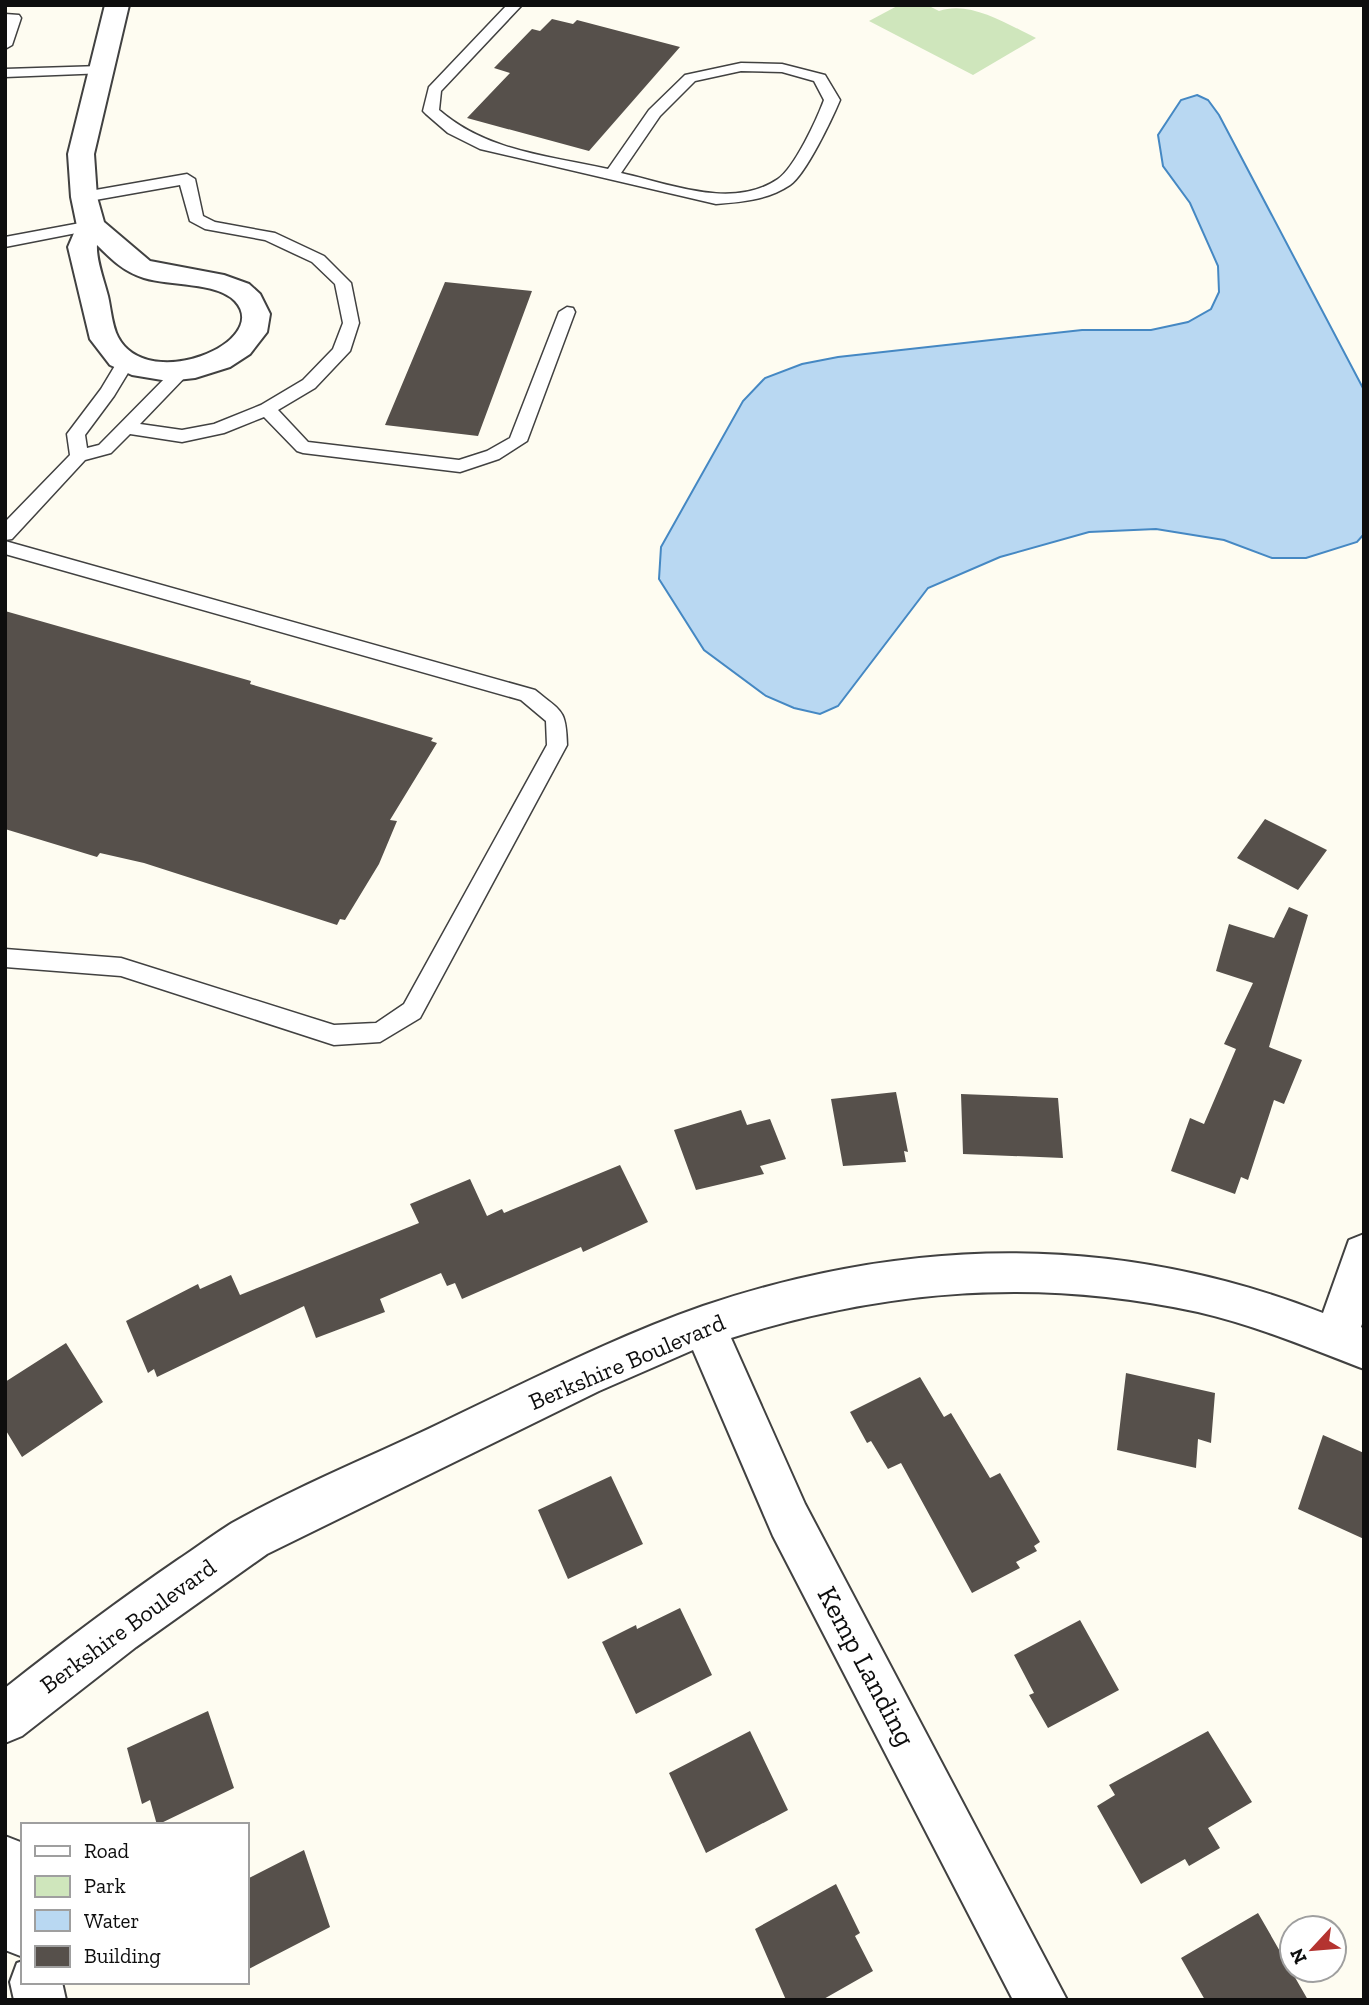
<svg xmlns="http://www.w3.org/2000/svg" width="1369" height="2005" font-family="'Zilla Slab',serif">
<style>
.green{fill:#cfe6bc}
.water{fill:#b9d8f2;stroke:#4588c3;stroke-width:2}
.building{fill:#56504b}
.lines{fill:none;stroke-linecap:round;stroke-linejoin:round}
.service-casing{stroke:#414141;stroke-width:3}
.minor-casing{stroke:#414141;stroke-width:4}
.service{fill:#fff;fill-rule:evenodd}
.minor{fill:#fff;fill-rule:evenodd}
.labels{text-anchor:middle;stroke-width:7;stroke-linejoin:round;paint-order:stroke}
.street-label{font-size:24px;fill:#0e0e0e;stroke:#fff}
.near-street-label{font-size:28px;fill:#0e0e0e;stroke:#fff}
</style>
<rect width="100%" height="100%" fill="#fefcf1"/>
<path class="green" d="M 899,5 L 927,5 L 939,11 C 970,0 1007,24 1036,38 L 973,75 L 869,21 Z"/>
<path class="water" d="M 1197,95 L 1208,100 L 1219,115 L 1364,390 L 1364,534 L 1357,542 L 1306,558 L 1272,558 L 1224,540 L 1156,529 L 1089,532 L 1000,557 L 928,588 L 838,706 L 820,714 L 794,708 L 766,696 L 704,650 L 659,579 L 661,547 L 743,401 L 765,378 L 802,364 L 838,357 L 1082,330 L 1151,330 L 1188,322 L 1211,309 L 1219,292 L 1218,266 L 1190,203 L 1163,166 L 1158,135 L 1181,100 Z"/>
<path class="building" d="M 552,19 L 573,24 L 577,20 L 680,47 L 589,151 L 467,118 L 510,73 L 494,68 L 532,29 L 540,31 Z
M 445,282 L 532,291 L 478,436 L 385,425 Z
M 5,611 L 251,681 L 250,684 L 433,738 L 431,741 L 437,743 L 390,820 L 397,821 L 379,864 L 345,920 L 340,919 L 337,925 L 144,863 L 100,853 L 97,857 L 5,829 Z
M 1265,819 L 1327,850 L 1298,890 L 1237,858 Z
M 1289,907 L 1308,915 L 1269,1047 L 1302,1060 L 1284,1104 L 1274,1100 L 1248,1180 L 1241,1177 L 1235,1194 L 1171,1171 L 1190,1118 L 1204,1124 L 1236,1049 L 1224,1044 L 1253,983 L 1216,971 L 1229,924 L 1274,938 Z
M 896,1092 L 908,1152 L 904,1151 L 906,1162 L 843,1166 L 831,1099 Z
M 961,1094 L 1058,1098 L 1063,1158 L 963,1154 Z
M 741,1110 L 747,1125 L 770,1119 L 786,1159 L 760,1166 L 764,1174 L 696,1190 L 674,1130 Z
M 620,1165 L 648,1222 L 583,1252 L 581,1247 L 462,1299 L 455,1283 L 447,1286 L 441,1273 L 380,1299 L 385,1312 L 316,1338 L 304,1306 L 157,1377 L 154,1369 L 148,1373 L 126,1321 L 198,1284 L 200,1289 L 231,1275 L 240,1295 L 419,1223 L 410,1204 L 470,1179 L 487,1216 L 502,1209 L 504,1213 Z
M 66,1343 L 103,1402 L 22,1457 L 5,1429 L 5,1382 Z
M 1126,1373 L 1215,1393 L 1211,1443 L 1198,1439 L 1196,1468 L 1117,1450 Z
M 920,1377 L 944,1417 L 951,1413 L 990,1478 L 1000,1473 L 1040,1542 L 1034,1546 L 1037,1551 L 1016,1562 L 1020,1568 L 972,1593 L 901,1463 L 888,1469 L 871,1441 L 867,1443 L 850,1412 Z
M 1323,1435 L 1364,1453 L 1364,1539 L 1298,1509 Z
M 611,1476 L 643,1544 L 568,1579 L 538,1510 Z
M 680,1608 L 712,1675 L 636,1714 L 602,1642 L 636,1625 L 637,1629 Z
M 1080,1620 L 1119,1690 L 1048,1728 L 1029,1695 L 1034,1693 L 1014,1655 Z
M 208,1711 L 234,1788 L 157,1825 L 150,1800 L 142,1804 L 127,1748 Z
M 750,1731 L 788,1810 L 706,1853 L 669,1773 Z
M 1208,1731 L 1252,1802 L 1208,1828 L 1220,1848 L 1189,1866 L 1185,1859 L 1141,1884 L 1097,1806 L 1115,1795 L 1109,1785 Z
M 304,1850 L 330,1927 L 247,1970 L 247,1879 Z
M 836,1884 L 860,1933 L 855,1936 L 873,1971 L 822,2000 L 786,2000 L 755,1929 Z
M 1258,1913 L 1308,2000 L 1205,2000 L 1181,1958 Z"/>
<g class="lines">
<defs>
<path id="service" d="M 507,5 L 522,5 L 441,91 L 439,110 C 486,151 548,156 608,169 L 649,110 L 685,75 L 741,63 L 782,64 L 825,75 L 840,100 C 832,119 806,174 790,185 C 768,200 742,202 716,204 L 480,149 L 448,133 L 426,114 L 423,111 L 429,87 ZM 741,71 L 782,72 L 814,81 L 824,100 C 817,119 795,167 778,179 C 732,210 671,184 621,173 L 660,116 L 695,81 Z
M 5,14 L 19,15 L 21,18 L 12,45 L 5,49 Z
M 101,66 L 108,70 L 106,73 L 5,77 L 5,69 Z
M 187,174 L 195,179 L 203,216 L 215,222 L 275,233 L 324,256 L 351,283 L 359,323 L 350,351 L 315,388 L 278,410 L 308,442 L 459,460 L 487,451 L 510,438 L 559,312 L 567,307 L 573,308 L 575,312 L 527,441 L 499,459 L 460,472 L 303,453 L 297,451 L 264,417 L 224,433 L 182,442 L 130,434 L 111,453 L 85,460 L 12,539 L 5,540 L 5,522 L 70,455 L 67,434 L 101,389 L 119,359 L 131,359 L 134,363 L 114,396 L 85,435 L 87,448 L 99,445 L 174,369 L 186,369 L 189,373 L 140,424 L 182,430 L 214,424 L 261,405 L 303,380 L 333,349 L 343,323 L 335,284 L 312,262 L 265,240 L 205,229 L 190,221 L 180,185 L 84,202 L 76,197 L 84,192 Z
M 91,221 L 97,223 L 99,226 L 97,229 L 5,247 L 5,237 Z
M 5,541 L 535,690 C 562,712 566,709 567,745 L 420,1018 L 380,1042 L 334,1045 L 121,976 L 5,967 L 5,949 L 121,958 L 334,1025 L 376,1023 L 404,1004 L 547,745 L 546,721 L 521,700 L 5,554 Z"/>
<path id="minor" d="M 105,5 L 129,5 L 94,154 L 97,197 L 104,222 L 150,261 L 224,275 L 249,284 L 260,294 L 270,314 L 267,332 L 250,354 L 230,367 L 195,378 L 168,381 L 132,375 L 110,365 L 90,339 L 68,247 L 77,226 L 71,197 L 68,154 ZM 97,245 C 111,259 124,272 144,278 C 169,286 217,282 235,301 C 273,342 148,394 118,337 C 112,326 111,309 108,296 C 104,280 96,260 97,245 Z
M 1364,1234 L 1364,1318 L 1361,1327 L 1364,1329 L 1364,1369 C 1309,1348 1255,1325 1198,1312 C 1037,1277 887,1289 731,1338 L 805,1504 L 1067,2000 L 1013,2000 L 773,1536 L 693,1350 L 599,1391 L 267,1554 L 136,1647 L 22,1736 L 5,1743 L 5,1688 C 62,1643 119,1600 179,1559 C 197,1547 214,1534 232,1523 C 303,1483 380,1453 453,1417 C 535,1378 617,1336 703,1306 C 910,1236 1118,1233 1323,1313 L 1349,1240 Z
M 5,1836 L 23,1843 L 23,1957 L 5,1950 Z
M 23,1961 L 23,1982 L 62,1982 L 66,2000 L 14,2000 L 10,1982 L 17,1963 Z"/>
</defs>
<use href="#service" class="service-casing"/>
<use href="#minor" class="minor-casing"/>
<use href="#service" class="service"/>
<use href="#minor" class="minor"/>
</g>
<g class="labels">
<g class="street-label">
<text transform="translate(627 1362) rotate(-23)" y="8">Berkshire Boulevard</text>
<text transform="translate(128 1626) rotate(-36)" y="8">Berkshire Boulevard</text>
</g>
<g class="near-street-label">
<text transform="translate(867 1666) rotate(62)" y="10">Kemp Landing</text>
</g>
</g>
<rect width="1369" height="2005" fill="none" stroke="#0e0e0e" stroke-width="14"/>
<rect x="21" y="1823" width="228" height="161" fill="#ffffff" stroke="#9f9f9f" stroke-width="2"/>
<rect x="35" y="1846" width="35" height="10" fill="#ffffff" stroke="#9f9f9f" stroke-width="2"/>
<text x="84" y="1858" font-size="21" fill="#0e0e0e">Road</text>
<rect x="35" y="1876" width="35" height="21" fill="#cfe6bc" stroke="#9f9f9f" stroke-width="2"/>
<text x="84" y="1893" font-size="21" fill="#0e0e0e">Park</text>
<rect x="35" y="1910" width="35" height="21" fill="#b9d8f2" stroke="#9f9f9f" stroke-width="2"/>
<text x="84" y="1928" font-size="21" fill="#0e0e0e">Water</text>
<rect x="35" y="1946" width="35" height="21" fill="#56504b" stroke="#9f9f9f" stroke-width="2"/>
<text x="84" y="1963" font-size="21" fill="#0e0e0e">Building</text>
<g transform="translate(1313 1949) rotate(244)"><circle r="33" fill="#ffffff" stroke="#9f9f9f" stroke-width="2"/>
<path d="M0-5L12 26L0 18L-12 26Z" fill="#b43330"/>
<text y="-10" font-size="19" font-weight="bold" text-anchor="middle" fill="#0e0e0e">N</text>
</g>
</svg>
